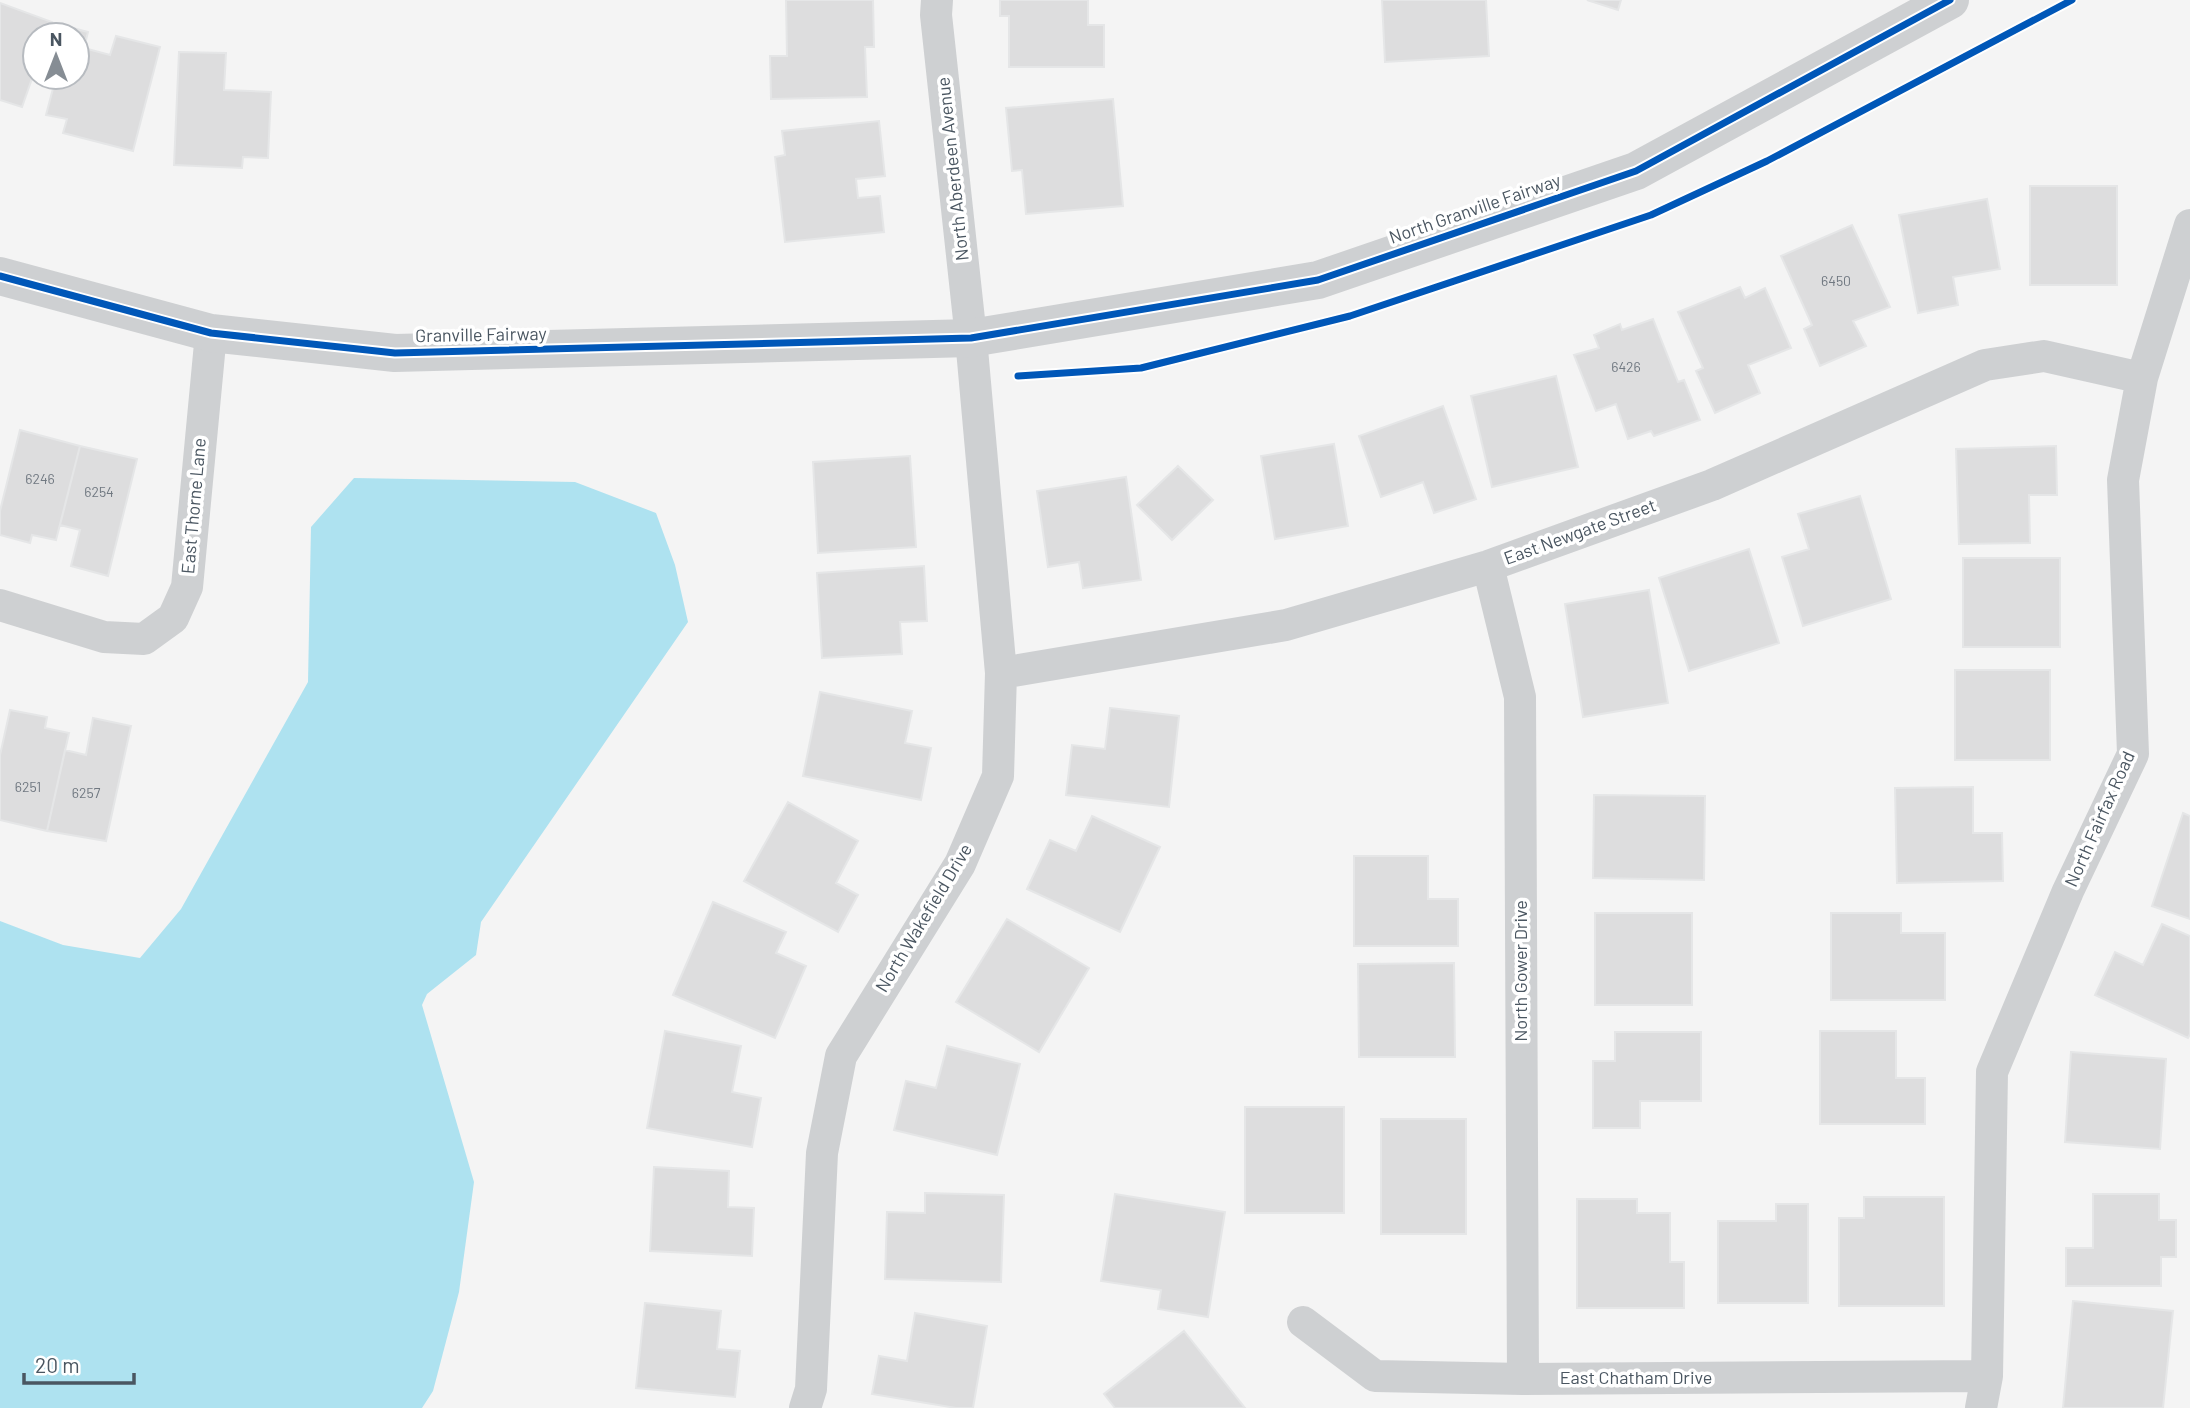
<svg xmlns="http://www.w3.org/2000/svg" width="2190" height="1408" font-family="Barlow,sans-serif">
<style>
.water{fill:#aee2f0}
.building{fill:#ddddde;stroke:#e5e6e7;stroke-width:2}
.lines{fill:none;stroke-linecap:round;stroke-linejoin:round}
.minor{stroke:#ced0d2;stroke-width:32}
.tertiary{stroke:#ced0d2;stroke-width:38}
.cycleway-casing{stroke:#fff;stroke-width:11}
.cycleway{stroke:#0057b8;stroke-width:7}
.labels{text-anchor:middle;stroke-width:7;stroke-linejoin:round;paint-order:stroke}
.number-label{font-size:14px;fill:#707881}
.street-label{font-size:18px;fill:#4a5661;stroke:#fff}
</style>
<rect width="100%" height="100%" fill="#f4f4f4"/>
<path class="water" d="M 354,478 L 575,482 L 656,513 L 675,565 L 688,622 L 481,922 L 476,955 L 427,994 L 422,1005 L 474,1182 L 459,1292 L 433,1391 L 422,1408 L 0,1408 L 0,921 L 63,945 L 140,958 L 181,909 L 308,682 L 311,527 Z"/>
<path class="building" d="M 786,0 L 873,0 L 874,47 L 865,47 L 867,97 L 771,99 L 770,56 L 787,56 Z
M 1000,0 L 1088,0 L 1088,25 L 1104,25 L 1104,67 L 1009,67 L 1009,16 L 1000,16 Z
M 1382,0 L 1486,0 L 1489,56 L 1385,62 Z
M 1587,0 L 1621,0 L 1618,10 Z
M 0,3 L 52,22 L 48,35 L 35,35 L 35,70 L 22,107 L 0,100 Z
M 69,27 L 88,32 L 84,48 L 110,55 L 116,36 L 160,47 L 133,151 L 63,133 L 67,119 L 46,115 L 56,77 L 77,77 L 77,35 L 67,35 Z
M 179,52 L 226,53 L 224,90 L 271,92 L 268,158 L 243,157 L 242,168 L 174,165 Z
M 1113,99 L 1123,206 L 1026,214 L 1022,170 L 1012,171 L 1006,108 Z
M 879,121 L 885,176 L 856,179 L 858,198 L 880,196 L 884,232 L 785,242 L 775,157 L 785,155 L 782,131 Z
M 2030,186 L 2117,186 L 2117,285 L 2030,285 Z
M 1987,199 L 2000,269 L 1953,277 L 1958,305 L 1918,313 L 1899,215 Z
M 1852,225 L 1890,307 L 1853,321 L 1866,346 L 1820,366 L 1804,329 L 1812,325 L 1781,256 Z
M 1740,287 L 1745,298 L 1765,288 L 1791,348 L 1748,365 L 1760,393 L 1715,413 L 1696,371 L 1703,368 L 1678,312 Z
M 1653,319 L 1678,382 L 1684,380 L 1700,420 L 1654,436 L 1651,431 L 1628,439 L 1616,404 L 1596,411 L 1574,355 L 1599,348 L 1594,335 L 1620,324 L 1622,330 Z
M 1556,376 L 1578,467 L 1492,487 L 1471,396 Z
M 1443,406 L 1476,499 L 1434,513 L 1423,482 L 1381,497 L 1359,436 Z
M 20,430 L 80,446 L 56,540 L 32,535 L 30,543 L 0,535 L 0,511 Z
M 1334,444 L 1348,526 L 1275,539 L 1261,456 Z
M 80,446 L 137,459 L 108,576 L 71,566 L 80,530 L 60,525 Z
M 2056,446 L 2057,495 L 2029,495 L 2030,543 L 1959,544 L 1956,449 Z
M 910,456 L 916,547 L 818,553 L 813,462 Z
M 1178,466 L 1213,500 L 1172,540 L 1137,505 Z
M 1126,477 L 1141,580 L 1083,588 L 1079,562 L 1048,567 L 1037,491 Z
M 1860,496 L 1891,599 L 1803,626 L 1782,557 L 1809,549 L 1798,514 Z
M 1749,549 L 1779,643 L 1689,671 L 1659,578 Z
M 1963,558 L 2060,558 L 2060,647 L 1963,647 Z
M 924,566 L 927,621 L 900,622 L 902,654 L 822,658 L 817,573 Z
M 1649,590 L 1668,703 L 1583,717 L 1565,604 Z
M 1955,670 L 2050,670 L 2050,760 L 1955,760 Z
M 820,692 L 912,711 L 905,743 L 931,748 L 921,800 L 803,776 Z
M 1110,708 L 1179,716 L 1169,807 L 1066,795 L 1072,745 L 1105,749 Z
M 10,710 L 47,717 L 45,728 L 69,733 L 47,831 L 0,820 L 0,755 Z
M 93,718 L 131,726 L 106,841 L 47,831 L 65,750 L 86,755 Z
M 1973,787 L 1973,833 L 2002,833 L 2003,881 L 1897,883 L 1895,788 Z
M 1594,795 L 1705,796 L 1704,880 L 1593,878 Z
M 788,802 L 858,841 L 836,883 L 858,895 L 838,932 L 744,881 Z
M 2183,813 L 2190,816 L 2190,919 L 2152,906 Z
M 1092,816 L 1160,847 L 1120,932 L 1027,889 L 1050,840 L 1076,851 Z
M 1354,856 L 1428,856 L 1428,899 L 1458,899 L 1458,946 L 1354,946 Z
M 713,902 L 786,932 L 776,953 L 806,966 L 775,1038 L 673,995 Z
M 1595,913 L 1692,913 L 1692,1005 L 1595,1005 Z
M 1831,913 L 1901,913 L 1901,933 L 1945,933 L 1945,1000 L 1831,1000 Z
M 1007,919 L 1089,968 L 1039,1052 L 956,1002 Z
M 2162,924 L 2190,936 L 2190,1034 L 2188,1038 L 2095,995 L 2115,952 L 2143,965 Z
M 1454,963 L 1455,1057 L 1359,1057 L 1358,964 Z
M 665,1031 L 741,1046 L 732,1092 L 761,1098 L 752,1147 L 647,1128 Z
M 1820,1031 L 1896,1031 L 1896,1078 L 1925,1078 L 1925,1124 L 1820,1124 Z
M 1615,1032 L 1701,1032 L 1701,1101 L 1640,1101 L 1640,1128 L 1593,1128 L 1593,1061 L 1615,1061 Z
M 947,1046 L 1020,1064 L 997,1155 L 894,1130 L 906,1081 L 936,1088 Z
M 2071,1052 L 2166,1059 L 2160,1149 L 2065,1142 Z
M 1245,1107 L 1344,1107 L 1344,1213 L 1245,1213 Z
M 1381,1119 L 1466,1119 L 1466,1234 L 1381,1234 Z
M 654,1167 L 729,1171 L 728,1207 L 754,1208 L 752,1256 L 650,1251 Z
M 925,1193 L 1004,1195 L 1001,1282 L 885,1279 L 887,1212 L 925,1213 Z
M 1115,1194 L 1225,1212 L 1208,1317 L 1158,1309 L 1161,1290 L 1101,1281 Z
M 2093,1194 L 2159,1194 L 2159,1220 L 2176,1220 L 2176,1257 L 2161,1257 L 2161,1286 L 2066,1286 L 2066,1248 L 2093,1248 Z
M 1864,1197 L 1944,1197 L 1944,1306 L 1839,1306 L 1839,1218 L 1864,1218 Z
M 1577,1199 L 1637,1199 L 1637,1213 L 1670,1213 L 1670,1262 L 1684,1262 L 1684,1308 L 1577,1308 Z
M 1776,1204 L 1808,1204 L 1808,1303 L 1718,1303 L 1718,1221 L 1776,1221 Z
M 2073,1301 L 2173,1311 L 2163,1408 L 2063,1408 Z
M 645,1303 L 721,1311 L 717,1349 L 740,1351 L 735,1397 L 636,1388 Z
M 915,1313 L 987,1326 L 973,1408 L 956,1408 L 872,1394 L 879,1356 L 907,1361 Z
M 1184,1331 L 1245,1408 L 1115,1408 L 1104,1394 Z"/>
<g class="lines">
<path class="minor" d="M 1488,566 L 1520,697 L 1523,1379
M 0,605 L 104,637 L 144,639 L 173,618 L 187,587 L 211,333
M 1001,673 L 1286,625 L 1488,566 L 1712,485 L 1985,365 L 2044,356 L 2142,378
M 1303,1322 L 1375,1376 L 1523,1379 L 1987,1376
M 805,1408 L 811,1389 L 822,1153 L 841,1056 L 960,864 L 998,776 L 1001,673 L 971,338 L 936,15 L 937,0
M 1981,1408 L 1987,1376 L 1992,1072 L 2068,891 L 2133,754 L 2123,480 L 2142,378 L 2190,225"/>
<path class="tertiary" d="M 0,276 L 211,333 L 395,353 L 971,338 L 1318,280 L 1636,171 L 1950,0"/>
<defs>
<path id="cycleway" d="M 0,276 L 211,333 L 395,353 L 971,338 L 1318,280 L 1636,171 L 1950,0
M 1018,376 L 1141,368 L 1350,316 L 1651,215 L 1767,161 L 2072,0"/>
</defs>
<use href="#cycleway" class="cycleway-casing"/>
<use href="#cycleway" class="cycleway"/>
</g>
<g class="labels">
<g class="number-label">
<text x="1836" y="286">6450</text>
<text x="1626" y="372">6426</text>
<text x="40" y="484">6246</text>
<text x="99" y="497">6254</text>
<text x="28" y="792">6251</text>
<text x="86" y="798">6257</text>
</g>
<g class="street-label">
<text transform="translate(953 169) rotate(-96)" y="6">North Aberdeen Avenue</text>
<text transform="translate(1475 209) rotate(-19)" y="6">North Granville Fairway</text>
<text transform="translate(481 335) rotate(-1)" y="6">Granville Fairway</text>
<text transform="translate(194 506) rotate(-85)" y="6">East Thorne Lane</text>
<text transform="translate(1580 532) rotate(-20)" y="6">East Newgate Street</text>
<text transform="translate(2100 819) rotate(-66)" y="6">North Fairfax Road</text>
<text transform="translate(924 918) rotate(-59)" y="6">North Wakefield Drive</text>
<text transform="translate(1521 971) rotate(-90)" y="6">North Gower Drive</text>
<text x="1636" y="1384">East Chatham Drive</text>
</g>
</g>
<g transform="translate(56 56)"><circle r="33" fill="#ffffff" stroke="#b7bbc0" stroke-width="2"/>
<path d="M0-5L12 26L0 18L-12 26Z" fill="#868d94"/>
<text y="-10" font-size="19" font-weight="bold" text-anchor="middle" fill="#4a5661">N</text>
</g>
<path d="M24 1373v10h110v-10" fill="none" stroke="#4a5661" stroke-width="3.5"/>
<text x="35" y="1373" font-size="21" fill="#4a5661" stroke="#ffffff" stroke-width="5" paint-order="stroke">20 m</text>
</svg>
